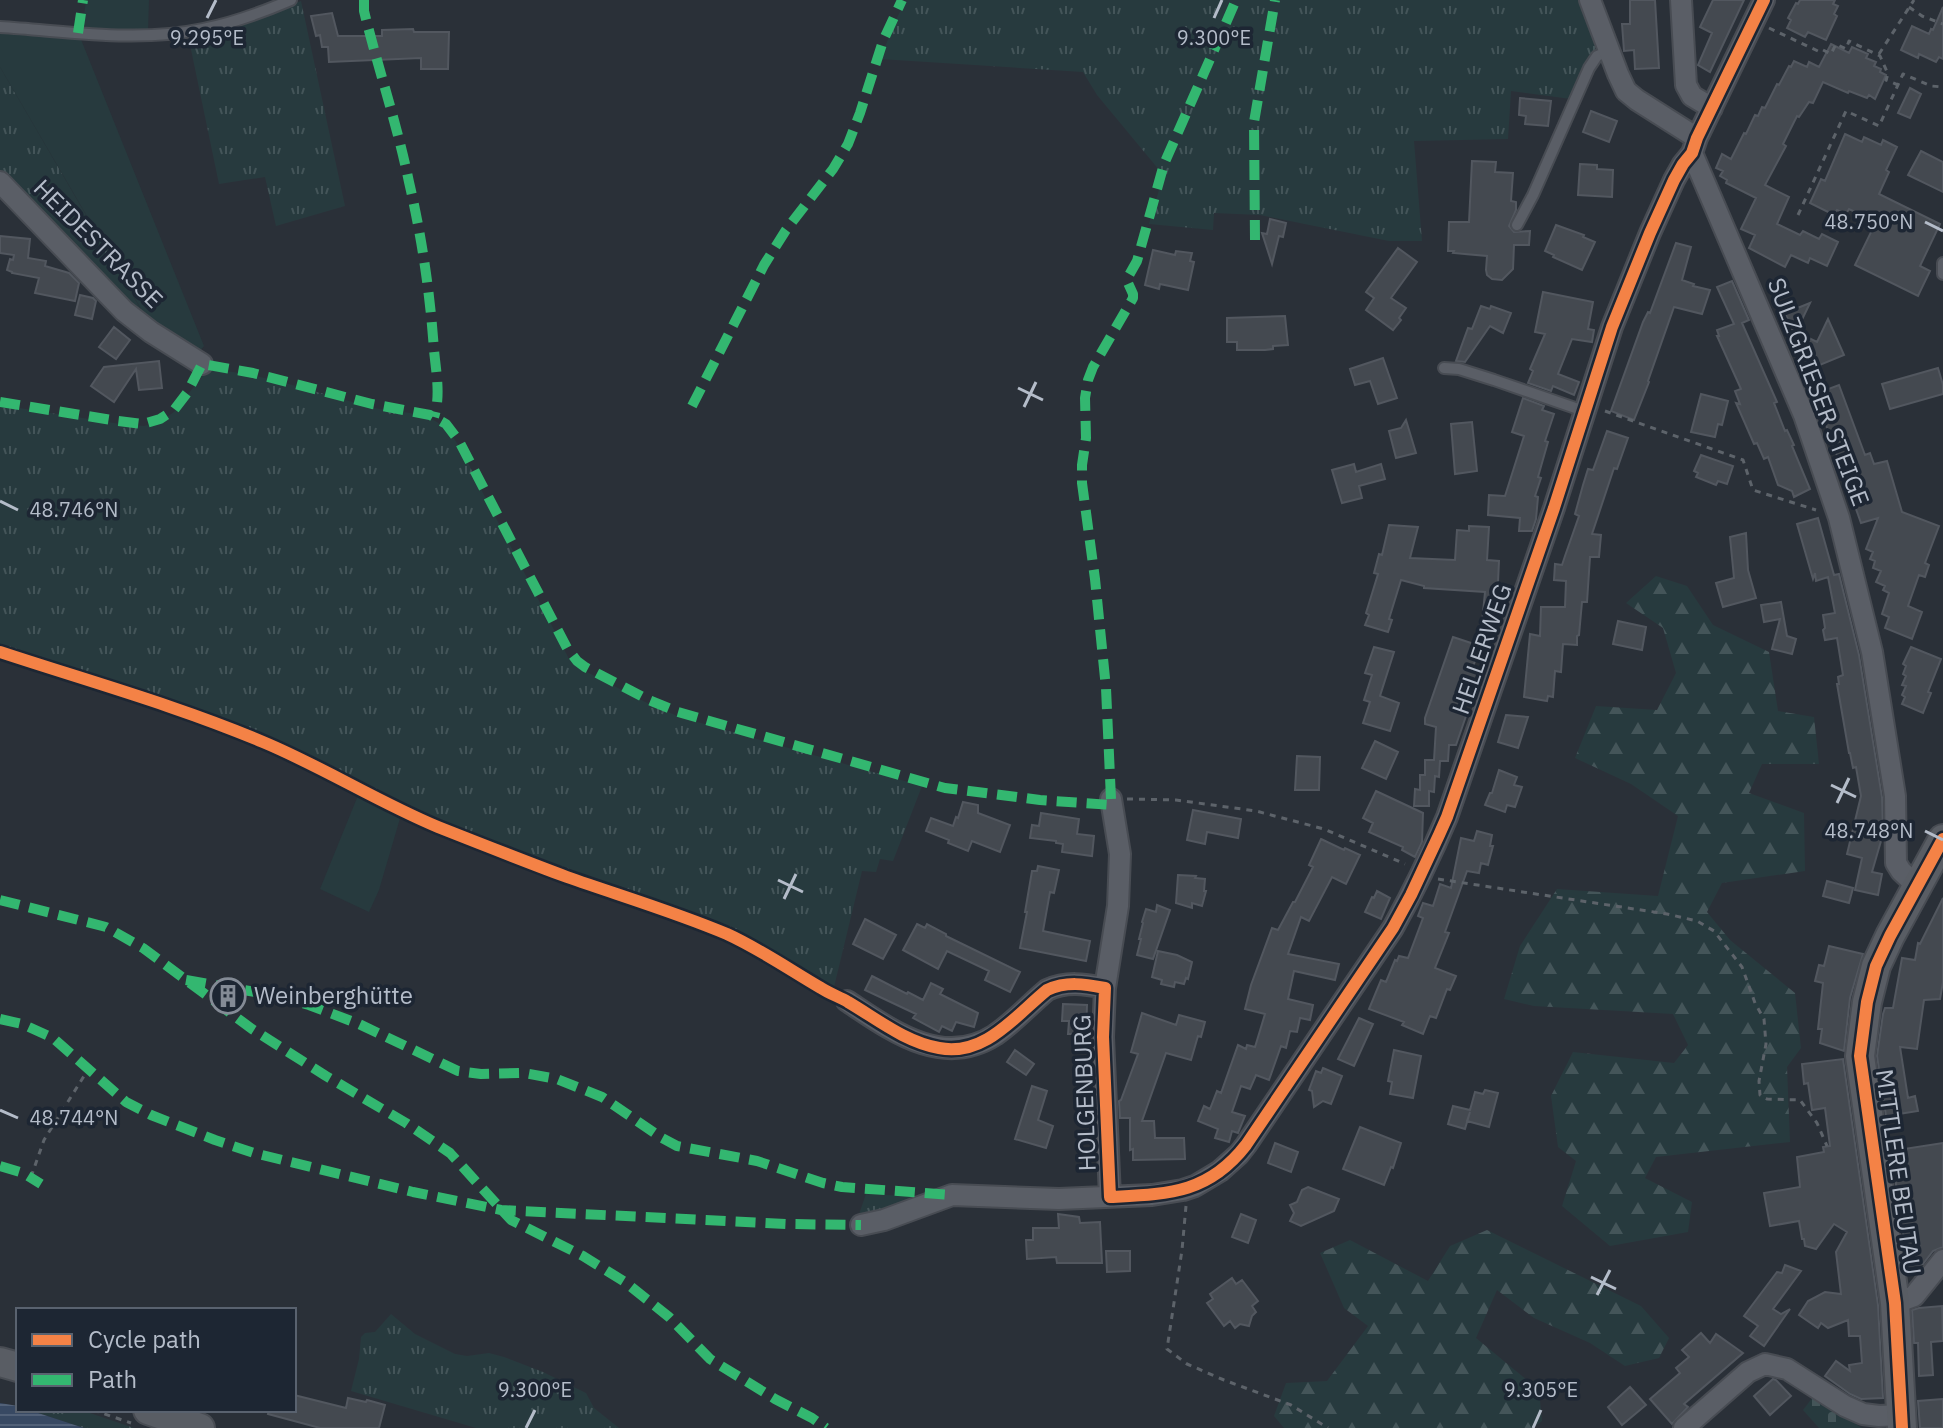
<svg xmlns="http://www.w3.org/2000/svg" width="1943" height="1428" font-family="'IBM Plex Sans',sans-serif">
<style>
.grass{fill:url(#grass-tufts)}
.forest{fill:url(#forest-firs)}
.cemetery{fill:url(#cemetery-stones)}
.green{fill:#273a3e}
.water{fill:url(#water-rules)}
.building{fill:#444950;stroke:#52575f;stroke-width:2}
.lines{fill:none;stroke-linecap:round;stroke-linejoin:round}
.lane-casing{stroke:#484c53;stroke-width:14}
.street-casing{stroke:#484c53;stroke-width:24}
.secondary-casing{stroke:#484c53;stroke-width:32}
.path{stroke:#5d636a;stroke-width:3;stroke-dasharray:6 6;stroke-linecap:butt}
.lane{stroke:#5a5e66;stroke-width:10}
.street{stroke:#5a5e66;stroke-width:20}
.secondary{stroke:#595d64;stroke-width:28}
.quiet{stroke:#33b770;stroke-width:10;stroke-dasharray:20 10;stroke-linecap:butt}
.cycleway-casing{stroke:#1d2633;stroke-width:17}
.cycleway{stroke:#f48246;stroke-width:12}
.ticks{fill:none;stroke:#b4bcc9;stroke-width:3}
.labels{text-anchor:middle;stroke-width:7;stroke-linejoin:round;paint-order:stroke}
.street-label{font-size:24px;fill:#b4bcc9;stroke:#1d2633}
.poi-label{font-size:24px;fill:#b4bcc9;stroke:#1d2633;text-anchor:start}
.ticks-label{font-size:20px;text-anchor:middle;fill:#b4bcc9;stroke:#1d2633;stroke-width:7;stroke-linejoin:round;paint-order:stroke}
</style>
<defs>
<pattern id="grass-tufts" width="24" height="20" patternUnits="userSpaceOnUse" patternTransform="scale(2)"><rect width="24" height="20" fill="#273a3e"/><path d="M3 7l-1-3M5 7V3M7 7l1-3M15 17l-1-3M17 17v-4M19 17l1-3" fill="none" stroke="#445559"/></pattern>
<pattern id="forest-firs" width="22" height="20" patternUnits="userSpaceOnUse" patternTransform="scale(2)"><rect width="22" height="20" fill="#273a3e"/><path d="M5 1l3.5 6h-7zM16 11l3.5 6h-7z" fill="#445559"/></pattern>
<pattern id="cemetery-stones" width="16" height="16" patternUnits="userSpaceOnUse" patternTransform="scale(2)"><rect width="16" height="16" fill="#273a3e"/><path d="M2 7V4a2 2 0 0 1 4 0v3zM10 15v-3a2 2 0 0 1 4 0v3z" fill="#445559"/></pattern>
<pattern id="water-rules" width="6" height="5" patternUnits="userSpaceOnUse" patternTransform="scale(2)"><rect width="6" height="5" fill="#384963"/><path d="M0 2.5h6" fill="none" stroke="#526178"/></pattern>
</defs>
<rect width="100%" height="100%" fill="#2a3038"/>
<path class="grass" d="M 906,0 L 1584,0 L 1597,47 L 1590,57 L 1571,99 L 1511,91 L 1508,139 L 1414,141 L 1422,241 L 1389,241 L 1260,215 L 1214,213 L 1213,230 L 1149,224 L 1164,173 L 1160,171 L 1097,95 L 1083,72 L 880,59 L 896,20 Z
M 301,1 L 345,206 L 276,226 L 265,177 L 219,184 L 188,35 L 261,16 Z
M 0,67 L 144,315 L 142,317 L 0,170 Z
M 216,370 C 268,375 320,394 370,407 C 394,413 426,410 445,428 C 460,442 475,478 485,497 C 513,551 541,605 569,659 L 581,669 L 651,705 L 680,717 L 922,786 L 893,861 L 880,859 L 876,872 L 862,871 L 834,987 C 817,988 800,970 786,962 C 764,949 741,936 716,926 C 623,889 526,859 433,820 C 380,798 332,768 281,745 C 191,706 93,678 0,648 L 0,405 L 120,424 L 144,426 L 160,422 L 174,412 L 205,373 Z
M 866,1194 L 923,1197 L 857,1220 Z
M 391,1314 L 415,1334 L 455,1354 L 467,1356 L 489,1353 L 504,1357 L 543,1372 L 586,1393 L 594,1408 L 619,1428 L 476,1428 L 351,1391 L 359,1359 L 361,1337 L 365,1333 L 375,1332 Z
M 29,1410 L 81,1410 L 134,1428 L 84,1428 Z"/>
<path class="forest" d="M 1656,576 L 1687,586 L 1713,625 L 1769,652 L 1778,711 L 1814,717 L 1819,764 L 1762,764 L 1749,793 L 1804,813 L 1805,871 L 1722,883 L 1707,912 L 1730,940 L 1795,993 L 1801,1048 L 1787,1067 L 1790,1142 L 1656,1157 L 1645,1178 L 1692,1202 L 1688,1232 L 1610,1246 L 1562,1206 L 1576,1161 L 1558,1147 L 1551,1096 L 1573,1052 L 1674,1063 L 1688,1045 L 1673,1014 L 1534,1006 L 1504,999 L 1520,946 L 1557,889 L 1658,896 L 1678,816 L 1631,784 L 1575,758 L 1596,706 L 1657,710 L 1676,673 L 1663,628 L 1626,603 Z
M 1487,1230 L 1641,1306 L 1669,1338 L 1659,1358 L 1625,1366 L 1590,1343 L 1534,1318 L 1497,1290 L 1476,1338 L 1539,1390 L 1542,1421 L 1533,1428 L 1284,1428 L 1274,1416 L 1286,1383 L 1327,1381 L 1368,1326 L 1344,1308 L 1320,1253 L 1350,1240 L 1428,1281 L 1450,1246 Z"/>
<path class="cemetery" d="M 1813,1397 L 1862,1428 L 1819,1428 L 1803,1410 Z"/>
<path class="green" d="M 86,0 L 149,0 L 148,31 L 88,29 L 83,24 Z
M 0,32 L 80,37 L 204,346 L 198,353 L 157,329 L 144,314 L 0,67 Z
M 359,793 L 401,815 L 379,890 L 369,912 L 320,889 Z"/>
<path class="water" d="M 0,1403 L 18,1406 L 18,1410 L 29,1410 L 84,1428 L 0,1428 Z"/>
<path class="building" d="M 1630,0 L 1655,0 L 1659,68 L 1635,69 L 1634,50 L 1624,51 L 1622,24 L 1630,24 Z
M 1713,0 L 1744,0 L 1710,72 L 1698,65 L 1712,33 L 1700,27 Z
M 1800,0 L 1835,0 L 1833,4 L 1838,6 L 1834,14 L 1837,16 L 1826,40 L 1808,32 L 1805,37 L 1787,28 L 1791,20 L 1788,18 L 1796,3 L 1798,4 Z
M 1943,7 L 1943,59 L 1939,57 L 1936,62 L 1919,54 L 1918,58 L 1901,50 L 1912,26 L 1929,34 L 1931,29 L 1933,30 Z
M 332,13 L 338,36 L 382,36 L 382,30 L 413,29 L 414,32 L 449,32 L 448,69 L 421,69 L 421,58 L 329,62 L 328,47 L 322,47 L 320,35 L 316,36 L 311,16 Z
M 1831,44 L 1849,53 L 1852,47 L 1868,54 L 1866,58 L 1876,62 L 1874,66 L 1881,69 L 1880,72 L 1886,75 L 1875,99 L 1869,95 L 1867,98 L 1849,91 L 1848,93 L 1823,82 L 1813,103 L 1809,102 L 1799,117 L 1797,116 L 1783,144 L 1786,146 L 1765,185 L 1789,197 L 1777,224 L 1800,235 L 1803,231 L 1819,239 L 1822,234 L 1838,242 L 1827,266 L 1810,258 L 1808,263 L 1791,255 L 1785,267 L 1749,248 L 1755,235 L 1741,229 L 1756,198 L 1726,183 L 1727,180 L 1720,176 L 1723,171 L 1716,168 L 1722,154 L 1731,159 L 1744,133 L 1746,134 L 1755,115 L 1758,116 L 1762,107 L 1765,108 L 1777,84 L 1779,85 L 1789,66 L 1791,67 L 1794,61 L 1807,67 L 1809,62 L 1819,67 Z
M 1910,88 L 1921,94 L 1910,118 L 1898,113 Z
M 1520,98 L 1551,101 L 1548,126 L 1525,124 L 1526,116 L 1519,115 Z
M 1591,111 L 1617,121 L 1609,142 L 1583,132 Z
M 1845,134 L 1862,142 L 1864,137 L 1881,145 L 1883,140 L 1897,147 L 1886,170 L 1889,172 L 1879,194 L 1940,224 L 1920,266 L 1930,271 L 1918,296 L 1855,265 L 1876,222 L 1849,209 L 1846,214 L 1837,210 L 1834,215 L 1810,203 L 1821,179 L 1825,181 Z
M 1921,151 L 1943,162 L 1943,192 L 1908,175 Z
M 1472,161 L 1496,162 L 1495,172 L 1513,173 L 1511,201 L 1516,202 L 1516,210 L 1509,226 L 1514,232 L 1530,231 L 1529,245 L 1514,245 L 1513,269 L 1502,280 L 1492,279 L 1487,275 L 1486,270 L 1487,256 L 1453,253 L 1454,251 L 1448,251 L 1449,222 L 1469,222 Z
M 1580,164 L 1597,165 L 1597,169 L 1613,170 L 1612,197 L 1578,195 Z
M 1270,219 L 1286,223 L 1283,237 L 1279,236 L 1272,264 L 1262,233 L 1267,234 Z
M 1556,225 L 1584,235 L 1583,237 L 1595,242 L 1582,270 L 1553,257 L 1554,255 L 1545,251 Z
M 0,236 L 30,239 L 28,258 L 46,261 L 45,266 L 69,273 L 79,283 L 75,301 L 35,293 L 39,278 L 12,273 L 12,272 L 7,270 L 10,259 L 13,260 L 14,255 L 0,253 Z
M 1676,243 L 1691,247 L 1682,280 L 1694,284 L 1693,286 L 1710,290 L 1702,314 L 1674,307 L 1648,381 L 1649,382 L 1634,420 L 1611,411 L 1643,322 L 1648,312 L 1650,313 Z
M 1398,248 L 1417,262 L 1391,298 L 1406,308 L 1399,318 L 1401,320 L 1393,330 L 1366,310 L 1374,298 L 1366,292 Z
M 1153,250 L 1175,255 L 1176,251 L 1192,253 L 1190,261 L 1194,262 L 1188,290 L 1160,284 L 1159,289 L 1145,285 Z
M 1732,281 L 1749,320 L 1742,323 L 1777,402 L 1774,403 L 1785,431 L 1787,430 L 1794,445 L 1792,446 L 1810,489 L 1794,497 L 1792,491 L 1778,485 L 1768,457 L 1764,459 L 1757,443 L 1754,444 L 1736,403 L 1740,404 L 1735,391 L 1741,389 L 1717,336 L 1719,336 L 1717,330 L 1734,324 L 1717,287 Z
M 1543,292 L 1593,302 L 1588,329 L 1594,330 L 1592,342 L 1572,339 L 1558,374 L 1579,382 L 1574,395 L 1553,386 L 1551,391 L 1528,383 L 1533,371 L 1530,369 L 1545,334 L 1535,332 Z
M 80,295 L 93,298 L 96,301 L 92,319 L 75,315 Z
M 1810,303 L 1796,332 L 1817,342 L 1828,319 L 1844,355 L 1810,369 L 1785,313 Z
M 1481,306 L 1490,309 L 1491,306 L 1511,313 L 1503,333 L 1490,326 L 1465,362 L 1456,361 L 1468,328 L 1472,329 Z
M 1285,316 L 1288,345 L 1273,346 L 1273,349 L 1265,350 L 1237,350 L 1237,342 L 1227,342 L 1227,318 Z
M 114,327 L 130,340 L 116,359 L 99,347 Z
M 1383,358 L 1397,398 L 1378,404 L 1370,381 L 1355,385 L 1350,369 Z
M 159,361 L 162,388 L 139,390 L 136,369 L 114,402 L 91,386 L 104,367 Z
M 1938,368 L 1943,385 L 1943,394 L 1890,409 L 1882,384 Z
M 1839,385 L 1865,455 L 1870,453 L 1874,464 L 1887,461 L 1902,512 L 1939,526 L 1925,563 L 1929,565 L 1925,577 L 1919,575 L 1908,606 L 1922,612 L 1912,639 L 1885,628 L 1889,617 L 1882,614 L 1889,593 L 1883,590 L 1885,586 L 1876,582 L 1881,571 L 1873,568 L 1875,561 L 1870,559 L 1873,552 L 1866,549 L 1878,518 L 1861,523 L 1815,394 Z
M 1701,394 L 1728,401 L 1722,425 L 1718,424 L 1715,437 L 1691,432 Z
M 1523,398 L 1544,406 L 1542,410 L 1554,414 L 1545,441 L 1548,442 L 1538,477 L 1541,478 L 1535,496 L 1538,497 L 1536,519 L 1532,531 L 1519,531 L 1520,518 L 1488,515 L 1489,495 L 1505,496 L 1524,436 L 1512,432 Z
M 1406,420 L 1416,453 L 1396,458 L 1389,431 L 1401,428 Z
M 1472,422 L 1477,471 L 1455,474 L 1451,424 Z
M 1607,431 L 1628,438 L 1617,469 L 1614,468 L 1592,534 L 1601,535 L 1599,557 L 1590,557 L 1587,602 L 1582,602 L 1579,635 L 1577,636 L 1577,645 L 1563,644 L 1561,672 L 1555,671 L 1553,697 L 1548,696 L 1547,701 L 1524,697 L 1530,634 L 1540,636 L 1541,607 L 1565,607 L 1566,581 L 1554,580 L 1555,564 L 1562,565 L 1565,556 L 1579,516 L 1575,514 L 1583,485 L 1588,469 L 1593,470 Z
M 1701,455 L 1733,466 L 1727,484 L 1718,481 L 1716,485 L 1696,477 L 1698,473 L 1694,471 Z
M 1354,464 L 1356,472 L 1381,464 L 1385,479 L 1359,486 L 1362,498 L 1342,503 L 1332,470 Z
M 1818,518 L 1834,575 L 1839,574 L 1859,655 L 1882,797 L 1883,834 L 1872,872 L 1882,874 L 1878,895 L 1855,890 L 1862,858 L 1847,854 L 1861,796 L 1856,767 L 1853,768 L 1850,753 L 1849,753 L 1837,684 L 1839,684 L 1838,677 L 1843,675 L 1837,638 L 1825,640 L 1823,630 L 1825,628 L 1823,615 L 1835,613 L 1828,577 L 1816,581 L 1815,573 L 1813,579 L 1797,524 Z
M 1389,525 L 1418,527 L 1410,558 L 1455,560 L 1457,530 L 1469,531 L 1469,526 L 1489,527 L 1487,560 L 1499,561 L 1496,624 L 1482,623 L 1485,592 L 1424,588 L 1424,586 L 1401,580 L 1389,619 L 1392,620 L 1388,632 L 1365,625 L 1369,615 L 1366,613 L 1378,574 L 1374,573 L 1379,554 L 1382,555 Z
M 1746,533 L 1748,570 L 1756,598 L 1723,607 L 1716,583 L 1734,578 L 1730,537 Z
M 1781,602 L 1787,636 L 1796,639 L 1792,654 L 1772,649 L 1780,619 L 1764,622 L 1761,605 Z
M 1618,621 L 1646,627 L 1642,650 L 1613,644 Z
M 1453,637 L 1480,646 L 1472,670 L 1478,671 L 1475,688 L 1466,686 L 1457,712 L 1467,713 L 1456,745 L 1449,745 L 1448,761 L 1440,761 L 1439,777 L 1435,776 L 1434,792 L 1429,791 L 1429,806 L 1414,806 L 1415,789 L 1420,790 L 1420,775 L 1425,775 L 1425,760 L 1434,760 L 1436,727 L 1425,724 L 1425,718 Z
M 1374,647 L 1394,652 L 1380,696 L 1399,703 L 1390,731 L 1363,723 L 1370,702 L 1364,700 L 1372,675 L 1365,673 Z
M 1911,647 L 1941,659 L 1928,692 L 1931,693 L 1923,713 L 1902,704 L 1905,697 L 1902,695 L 1906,686 L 1902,685 L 1906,676 L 1903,674 L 1906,666 L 1903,664 Z
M 1506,715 L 1528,717 L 1518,748 L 1498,742 Z
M 1375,741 L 1398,752 L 1386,779 L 1362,768 Z
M 1297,756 L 1320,757 L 1319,790 L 1295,790 Z
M 1499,770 L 1517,777 L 1514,785 L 1522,787 L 1515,807 L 1507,805 L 1505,812 L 1485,805 L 1490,793 L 1492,793 Z
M 1376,791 L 1423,813 L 1422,842 L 1415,857 L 1402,850 L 1403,847 L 1369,832 L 1373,823 L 1363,818 Z
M 963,802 L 978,805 L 978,813 L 1010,825 L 1000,852 L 972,841 L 968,851 L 948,843 L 949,840 L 926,831 L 931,818 L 953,826 L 956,817 L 958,818 Z
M 1193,810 L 1241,819 L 1238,838 L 1207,832 L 1205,844 L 1187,840 Z
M 1041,813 L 1079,819 L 1077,834 L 1094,836 L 1092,856 L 1062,852 L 1063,844 L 1056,843 L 1056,841 L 1030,838 L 1032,825 L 1039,826 Z
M 1477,831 L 1492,835 L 1490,846 L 1493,846 L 1488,865 L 1481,863 L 1479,873 L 1467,871 L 1445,932 L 1449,933 L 1435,968 L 1456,976 L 1450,990 L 1447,989 L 1436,1018 L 1430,1016 L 1423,1034 L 1402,1025 L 1404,1022 L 1369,1009 L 1381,980 L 1386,982 L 1395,960 L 1397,961 L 1399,956 L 1408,958 L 1423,918 L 1418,916 L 1423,903 L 1433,906 L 1440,884 L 1451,888 L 1461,838 L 1474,841 Z
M 1321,839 L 1344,850 L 1345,848 L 1360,855 L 1346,884 L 1332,877 L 1309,921 L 1301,917 L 1288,954 L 1339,964 L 1335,980 L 1294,971 L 1288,999 L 1313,1005 L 1310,1020 L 1300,1018 L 1297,1032 L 1290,1031 L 1286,1048 L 1281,1046 L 1269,1080 L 1256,1075 L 1250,1089 L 1241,1086 L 1232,1112 L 1245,1116 L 1238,1133 L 1232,1131 L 1229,1142 L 1215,1138 L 1218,1129 L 1198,1121 L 1204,1106 L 1210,1109 L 1217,1091 L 1221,1093 L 1238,1045 L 1246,1049 L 1247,1045 L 1255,1047 L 1265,1014 L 1245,1009 L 1251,985 L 1272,928 L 1278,930 L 1293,902 L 1295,902 L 1313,867 L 1309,865 Z
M 1038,866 L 1059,870 L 1054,893 L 1050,892 L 1043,931 L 1090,941 L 1086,961 L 1020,948 L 1027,912 L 1025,912 L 1032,871 L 1037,871 Z
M 1178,875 L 1196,876 L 1195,878 L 1205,879 L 1204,891 L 1206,891 L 1202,906 L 1192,903 L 1192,908 L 1176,903 Z
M 1827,881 L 1853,888 L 1849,903 L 1823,896 Z
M 1377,891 L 1390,898 L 1381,919 L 1365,912 L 1372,897 L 1374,898 Z
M 1943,898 L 1943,982 L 1940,999 L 1924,1000 L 1917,1049 L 1900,1047 L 1908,1098 L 1915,1096 L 1918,1111 L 1886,1116 L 1877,1056 L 1883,1014 L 1885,1008 L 1893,1008 L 1902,958 L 1915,960 L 1918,943 L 1920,944 Z
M 1157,905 L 1170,910 L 1153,959 L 1137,955 L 1141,939 L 1139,939 L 1143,923 L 1142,922 L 1146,909 L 1156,912 Z
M 865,919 L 896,935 L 883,959 L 853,944 Z
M 917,924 L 925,928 L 927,924 L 946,934 L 946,936 L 1020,972 L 1010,992 L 985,980 L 989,971 L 947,951 L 938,969 L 903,950 Z
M 1829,946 L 1863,954 L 1850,998 L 1844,1051 L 1820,1043 L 1822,1029 L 1818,1029 L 1823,983 L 1815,981 L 1819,965 L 1824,966 Z
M 1158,951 L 1177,955 L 1192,962 L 1188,979 L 1186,978 L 1184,984 L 1175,982 L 1174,987 L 1161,984 L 1162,980 L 1152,977 Z
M 872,976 L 907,994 L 908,992 L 923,1000 L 931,983 L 943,989 L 940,994 L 978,1013 L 974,1027 L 956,1022 L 952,1031 L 942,1026 L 939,1032 L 913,1018 L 916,1014 L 865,990 Z
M 1063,1004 L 1087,1005 L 1086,1034 L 1068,1034 L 1069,1021 L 1062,1021 Z
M 1142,1013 L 1176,1025 L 1179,1015 L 1205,1022 L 1201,1037 L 1198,1036 L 1191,1060 L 1166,1053 L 1142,1121 L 1154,1121 L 1155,1138 L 1184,1138 L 1185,1159 L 1133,1160 L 1133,1149 L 1130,1150 L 1130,1118 L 1120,1118 L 1119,1101 L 1121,1100 L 1138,1054 L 1131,1052 Z
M 1359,1018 L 1373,1024 L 1354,1066 L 1338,1059 Z
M 1015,1050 L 1034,1064 L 1026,1075 L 1007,1062 Z
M 1394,1050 L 1421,1056 L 1413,1098 L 1390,1094 L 1392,1082 L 1388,1081 Z
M 1843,1059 L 1878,1305 L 1883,1398 L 1861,1399 L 1850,1394 L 1825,1376 L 1836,1361 L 1850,1371 L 1849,1365 L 1862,1363 L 1860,1336 L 1849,1336 L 1848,1320 L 1828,1328 L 1821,1323 L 1818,1328 L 1799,1315 L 1808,1301 L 1825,1292 L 1841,1294 L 1836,1252 L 1847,1232 L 1834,1224 L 1816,1249 L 1805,1246 L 1804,1239 L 1802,1239 L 1799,1221 L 1770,1226 L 1764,1193 L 1800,1187 L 1797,1157 L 1824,1152 L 1823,1147 L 1830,1146 L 1825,1108 L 1812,1110 L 1808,1083 L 1804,1084 L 1802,1064 Z
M 1323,1068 L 1342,1076 L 1331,1104 L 1323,1101 L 1314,1107 L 1312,1091 L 1309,1090 L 1316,1071 L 1321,1073 Z
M 1032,1086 L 1047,1091 L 1038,1120 L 1053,1126 L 1046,1148 L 1015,1139 Z
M 1485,1090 L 1498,1093 L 1489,1127 L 1467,1121 L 1470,1112 L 1465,1129 L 1448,1124 L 1453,1106 L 1470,1110 L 1475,1092 L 1483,1094 Z
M 1360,1127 L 1401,1143 L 1393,1168 L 1391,1167 L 1384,1185 L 1343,1169 Z
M 1275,1143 L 1298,1152 L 1291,1172 L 1268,1163 Z
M 1943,1143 L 1943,1247 L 1933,1251 L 1923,1264 L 1908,1266 L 1891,1151 Z
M 1308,1187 L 1339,1199 L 1334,1211 L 1301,1226 L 1290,1221 L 1294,1213 L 1290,1205 L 1297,1202 L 1302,1190 Z
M 1058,1214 L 1079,1217 L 1080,1223 L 1100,1222 L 1102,1263 L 1057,1263 L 1056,1257 L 1027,1259 L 1026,1240 L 1033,1240 L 1033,1228 L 1059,1228 Z
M 1241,1214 L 1256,1220 L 1248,1243 L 1232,1237 Z
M 1106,1251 L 1130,1251 L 1130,1271 L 1107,1272 Z
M 1785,1265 L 1801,1271 L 1773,1309 L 1781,1314 L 1790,1309 L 1764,1346 L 1750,1336 L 1758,1326 L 1744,1316 L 1777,1272 L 1782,1273 Z
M 1232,1278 L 1236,1284 L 1242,1280 L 1258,1301 L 1252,1306 L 1256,1312 L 1252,1316 L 1249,1326 L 1240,1324 L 1235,1328 L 1230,1321 L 1224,1326 L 1207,1303 L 1213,1299 L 1210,1294 Z
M 1942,1306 L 1943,1341 L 1931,1342 L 1933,1375 L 1919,1376 L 1918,1343 L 1914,1343 L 1912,1310 L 1919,1308 Z
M 1701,1333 L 1710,1343 L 1716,1334 L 1743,1353 L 1684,1404 L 1688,1407 L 1672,1424 L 1650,1399 L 1680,1373 L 1676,1368 L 1689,1357 L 1682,1350 Z
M 1773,1379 L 1776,1380 L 1791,1396 L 1770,1415 L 1754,1396 Z
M 1630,1387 L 1646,1405 L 1622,1425 L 1608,1407 Z
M 294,1395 L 346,1408 L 348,1398 L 366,1402 L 367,1400 L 385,1405 L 379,1428 L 320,1428 L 268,1414 L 269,1410 L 294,1410 Z
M 1943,1399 L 1943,1428 L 1920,1428 L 1918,1401 Z"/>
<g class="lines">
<defs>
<path id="lane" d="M 0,27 C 67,31 136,43 203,29 C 233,23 263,12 291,0
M 1517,225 L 1533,195 L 1589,68 L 1597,56 L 1609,51
M 1943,263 L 1943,274
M 1444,368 L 1459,369 L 1494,380 L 1584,411"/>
<path id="street" d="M 1590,0 L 1618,74 L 1626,91 L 1637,100 L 1697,138
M 1681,0 L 1686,85 L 1692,96 L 1712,108
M 1692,153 L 1804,415 L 1839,518 L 1872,652 L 1895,796 L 1896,863 L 1901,871 L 1918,887
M 0,182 L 124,311 L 151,332 L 202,364
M 847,1001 C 891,1030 942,1069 995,1035 C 1014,1022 1029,1005 1047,990 C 1067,981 1084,984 1105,988
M 1110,1197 L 1103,1037 L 1105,988 L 1118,906 L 1120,854 L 1111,799
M 861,1225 L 884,1220 L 952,1195 L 1059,1199 L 1152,1195 L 1183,1190 L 1195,1186 L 1220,1171 L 1239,1154 L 1246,1145 L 1393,928 C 1413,892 1431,855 1447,817 L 1554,508 L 1612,327 L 1650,233 L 1674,180 L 1683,164 L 1692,153 L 1697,138 L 1764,0
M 1895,1303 L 1914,1296 L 1943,1260
M 1684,1428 L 1748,1372 L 1765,1364 L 1787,1369 L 1845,1406 L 1863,1414 L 1879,1416 L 1901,1415"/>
<path id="secondary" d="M 0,1362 L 18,1367
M 148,1410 L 200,1428
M 1902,1428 L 1895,1303 L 1860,1056 L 1867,1002 L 1876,966 L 1890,936 L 1943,839"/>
</defs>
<use href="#lane" class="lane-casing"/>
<use href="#street" class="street-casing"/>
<use href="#secondary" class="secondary-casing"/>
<path class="path" d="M 1909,7 L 1922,16 L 1943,24
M 1769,28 L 1820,52 L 1823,50 L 1831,54 L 1836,44 L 1846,49 L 1849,41 L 1880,56 L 1888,74 L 1886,80 L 1898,85
M 1879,54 L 1914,0
M 1798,215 L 1846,111 L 1879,126 L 1903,74 L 1931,86 L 1943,87
M 1605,411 L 1743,460 L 1753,490 L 1816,510
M 1127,799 L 1176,800 L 1256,811 L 1324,829 L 1405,864
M 1438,879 L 1667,914 L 1697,921 L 1714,931 L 1742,967 L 1755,1003 L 1764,1019 L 1766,1044 L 1759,1081 L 1760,1095 L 1767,1099 L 1800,1100 L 1817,1123 L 1827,1146
M 31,1177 L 44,1140 L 89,1068
M 1186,1206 L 1182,1250 L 1167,1349 L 1187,1364 L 1224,1380 L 1291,1405 L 1328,1428
M 93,1410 L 131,1423"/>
<use href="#lane" class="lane"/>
<use href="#street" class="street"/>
<use href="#secondary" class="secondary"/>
<path class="quiet" d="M 364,0 L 364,11 C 378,68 397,124 409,182 C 422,238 430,293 434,350 C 436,372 441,396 434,417
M 78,33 L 83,0
M 1255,240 L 1254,122 L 1275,0
M 0,402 L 118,421 L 143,424 L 160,419 L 174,410 L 187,393 L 202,364 L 253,373 L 372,404 L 430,415 L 446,424 L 459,441 L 567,648 L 577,661 L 585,667 L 649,700 L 678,712 L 945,788 L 1040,800 L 1112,805
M 692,406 L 764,265 L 786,230 L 833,169 L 848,144 L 860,113 L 883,41 L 902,0
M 1111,799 L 1106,688 L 1095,579 L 1082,483 L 1082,465 L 1086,438 L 1085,398 L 1088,380 L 1093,367 L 1133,298 L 1133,294 L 1128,283 L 1128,277 L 1137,261 L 1164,164 L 1236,0
M 0,900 L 106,927 L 143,948 L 252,1029 L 326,1076 L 406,1123 L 450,1153 L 511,1220 L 583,1256 L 625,1282 L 669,1317 L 710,1359 L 775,1399 L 812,1418 L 826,1428
M 186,980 L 278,996 L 309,1005 L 359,1024 L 458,1071 L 481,1074 L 524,1073 L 557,1079 L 602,1097 L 662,1138 L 677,1146 L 757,1161 L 823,1183 L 842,1187 L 952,1195
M 0,1019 L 22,1024 L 53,1038 L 126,1102 L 151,1115 L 215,1140 L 254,1153 L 413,1192 L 501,1210 L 787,1224 L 861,1225
M 0,1166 L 23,1173 L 41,1184"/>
<defs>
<path id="cycleway" d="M 0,652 C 88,681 178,706 263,742 C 323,767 378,802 438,827 C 481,844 524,861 567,877 C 621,896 675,912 727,934 C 760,949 790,970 821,988 C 830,994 840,997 848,1002 C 877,1019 905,1042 939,1048 C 985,1057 1016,1015 1047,990 C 1067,981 1084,984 1105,988 L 1103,1037 L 1110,1197 C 1168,1194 1208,1194 1246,1145 L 1393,928 L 1411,895 L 1439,835 L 1447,817 L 1554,508 L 1612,327 L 1650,233 L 1674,180 L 1683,164 L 1692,153 L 1697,138 L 1764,0
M 1902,1428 L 1895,1303 L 1860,1056 L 1867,1002 L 1876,966 L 1890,936 L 1943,839"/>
</defs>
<use href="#cycleway" class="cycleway-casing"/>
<use href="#cycleway" class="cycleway"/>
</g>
<path class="ticks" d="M 207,18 L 216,0M 1214,18 L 1222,0M 1925,222 L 1943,231M 1018,388 L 1043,400M 1024,407 L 1036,382M 0,501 L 18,510M 1831,785 L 1856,797M 1837,803 L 1849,778M 1925,831 L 1943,840M 778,880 L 803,892M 784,899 L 796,874M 0,1110 L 18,1118M 1591,1277 L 1616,1289M 1597,1295 L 1610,1270M 526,1428 L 535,1410M 1533,1428 L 1541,1410"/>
<defs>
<symbol id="building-ring" viewBox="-11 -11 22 22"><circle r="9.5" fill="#1d2633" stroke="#848b96" stroke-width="1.5"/><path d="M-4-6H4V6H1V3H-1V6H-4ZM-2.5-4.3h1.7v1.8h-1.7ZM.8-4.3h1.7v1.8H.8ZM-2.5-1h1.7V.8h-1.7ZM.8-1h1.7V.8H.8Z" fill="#848b96"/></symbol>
</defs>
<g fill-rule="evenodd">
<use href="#building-ring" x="208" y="976" width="40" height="40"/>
</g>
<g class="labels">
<g class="street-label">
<text transform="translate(98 244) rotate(45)" y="8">HEIDESTRASSE</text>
<text transform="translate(1818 392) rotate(69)" y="8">SULZGRIESER STEIGE</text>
<text transform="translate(1482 649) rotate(-71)" y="8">HELLERWEG</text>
<text transform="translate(1085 1093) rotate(-92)" y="8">HOLGENBURG</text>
<text transform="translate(1898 1172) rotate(82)" y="8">MITTLERE BEUTAU</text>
</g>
<g class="poi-label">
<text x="254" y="1004">Weinberghütte</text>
</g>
</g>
<g class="ticks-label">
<text x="207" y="45">9.295°E</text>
<text x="1214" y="45">9.300°E</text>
<text x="1869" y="229">48.750°N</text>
<text x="74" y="517">48.746°N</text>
<text x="1869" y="838">48.748°N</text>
<text x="74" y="1125">48.744°N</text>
<text x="535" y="1397">9.300°E</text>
<text x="1541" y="1397">9.305°E</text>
</g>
<rect x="16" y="1308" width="280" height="104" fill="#1d2633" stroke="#59626f" stroke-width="2"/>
<rect x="32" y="1334" width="40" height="12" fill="#f48246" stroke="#59626f" stroke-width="2"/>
<text x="88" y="1348" font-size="24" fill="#b4bcc9">Cycle path</text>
<rect x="32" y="1374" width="40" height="12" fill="#33b770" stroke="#59626f" stroke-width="2"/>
<text x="88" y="1388" font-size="24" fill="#b4bcc9">Path</text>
</svg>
